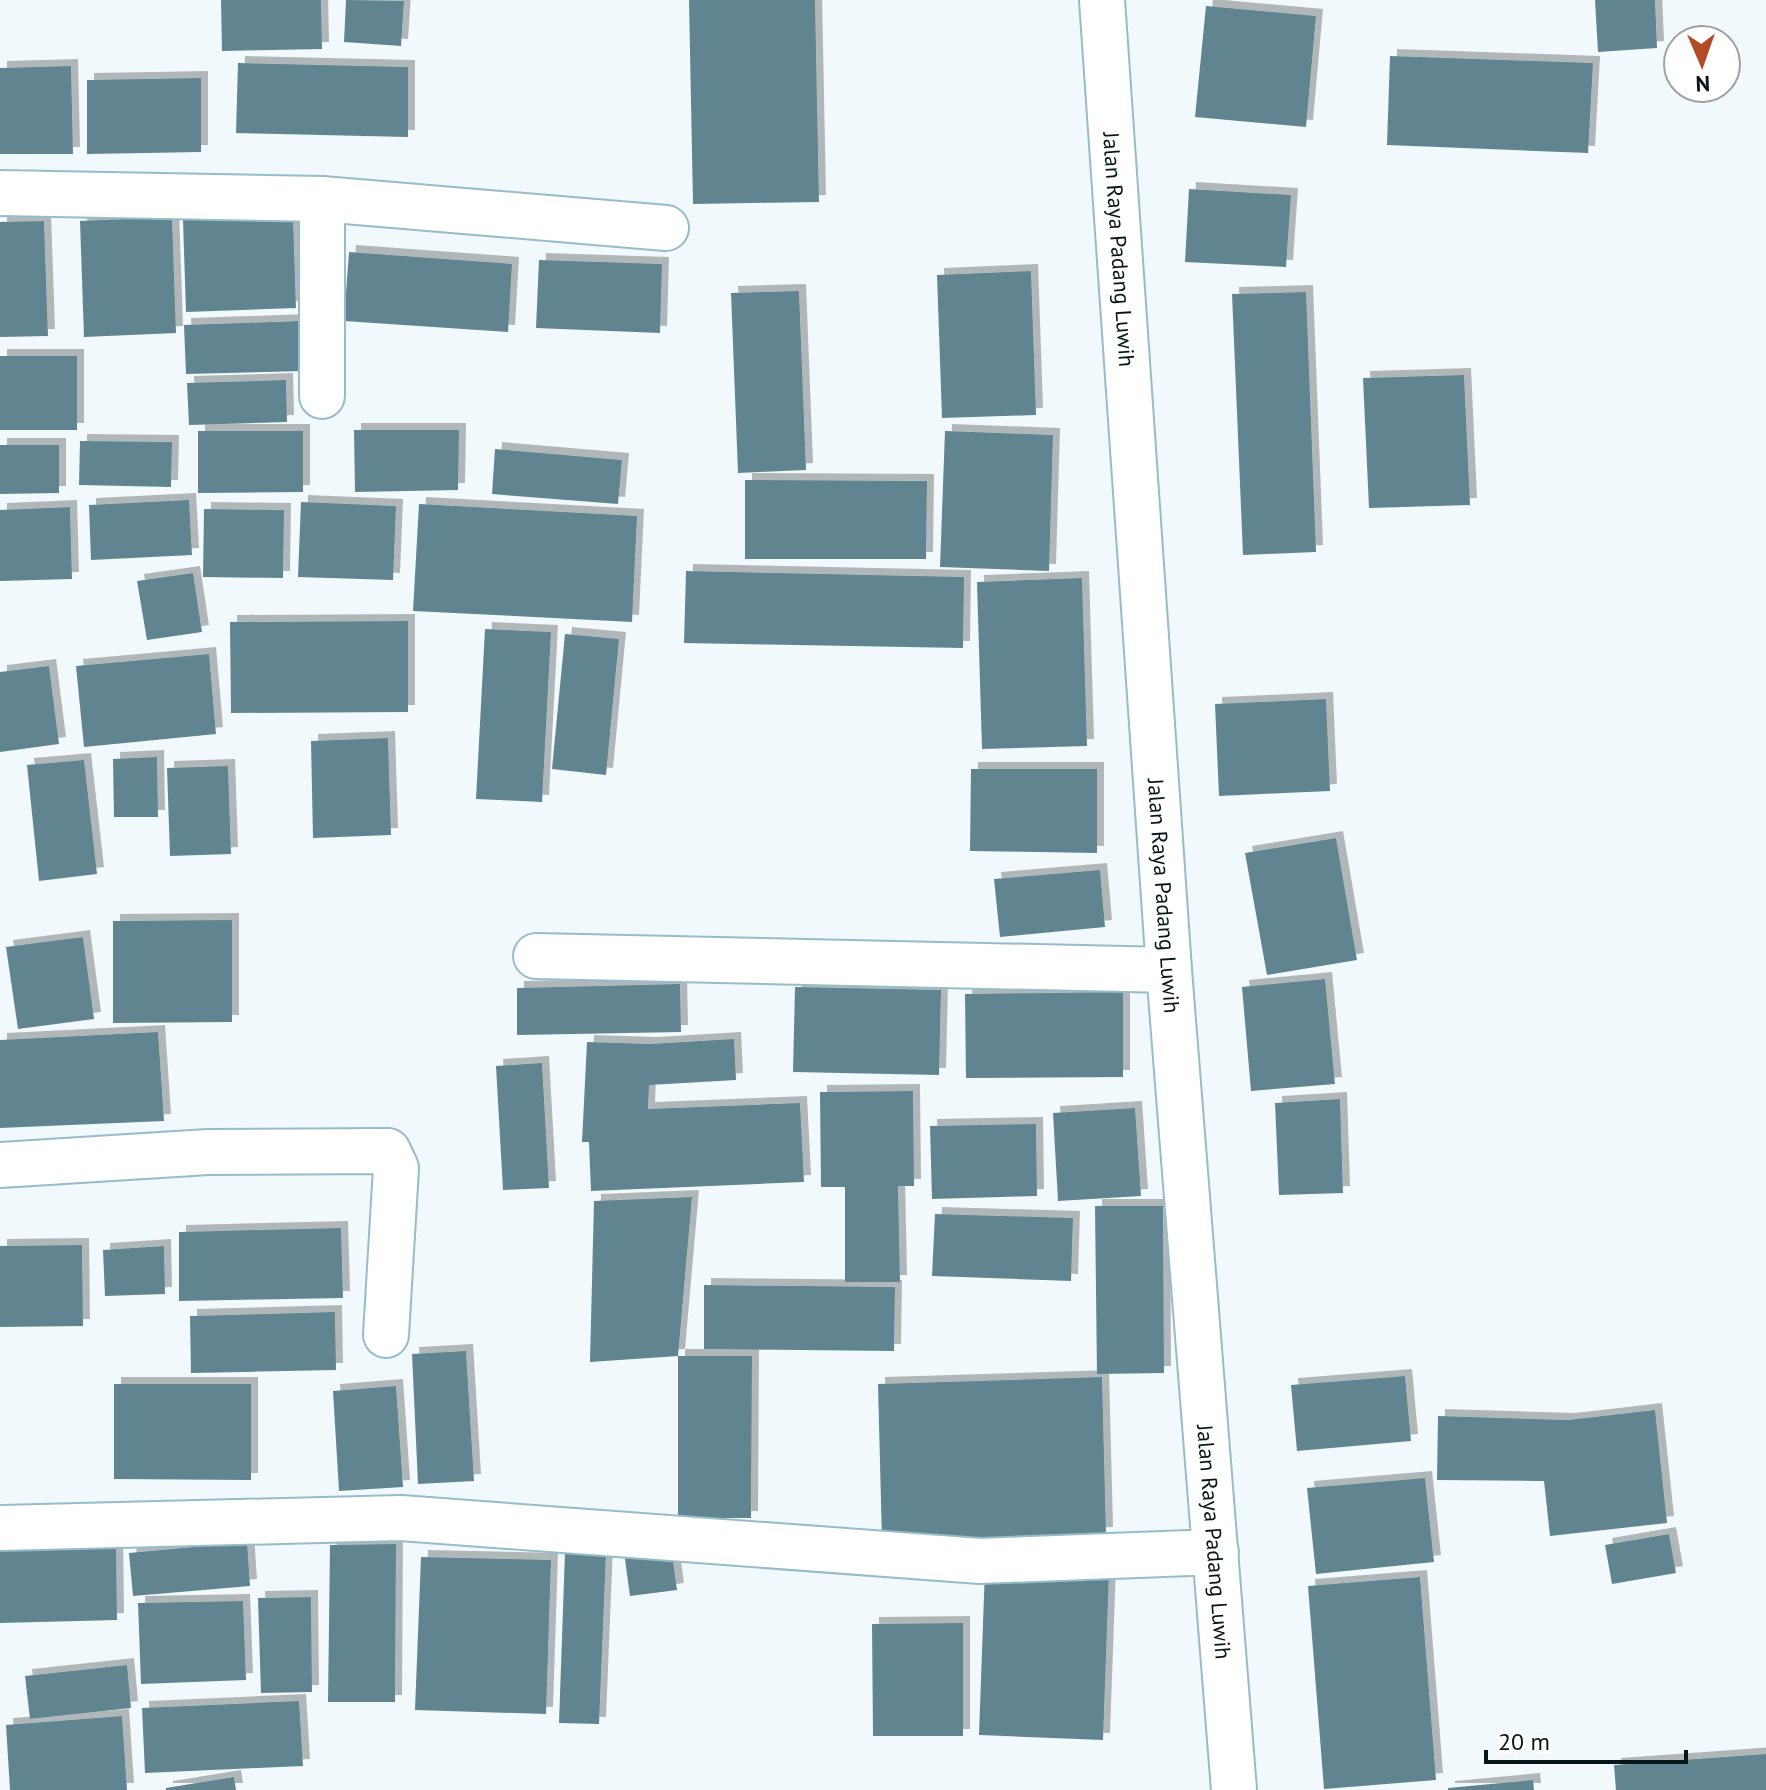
<svg xmlns="http://www.w3.org/2000/svg" width="1766" height="1790" font-family="'PT Sans',sans-serif">
<style>
.building{fill:#618590;filter:url(#shadow)}
.lines{fill:none;stroke-linecap:round;stroke-linejoin:round}
.minor-casing{stroke:#97bcc9;stroke-width:48}
.primary-casing{stroke:#97bcc9;stroke-width:48}
.minor{stroke:#fff;stroke-width:44}
.primary{stroke:#fff;stroke-width:44}
.labels{text-anchor:middle;stroke-width:6;stroke-linejoin:round;paint-order:stroke}
.street-label{font-size:22px;fill:#08161a;stroke:#fff}
</style>
<defs>
<filter id="shadow"><feDropShadow dx="7" dy="-7" stdDeviation="0" flood-color="#0004"/></filter>
</defs>
<rect width="100%" height="100%" fill="#f1f9fc"/>
<path class="building" d="M 221,0 L 321,0 L 322,49 L 222,51 Z
M 346,0 L 404,1 L 401,46 L 344,42 Z
M 689,0 L 815,0 L 819,202 L 693,204 Z
M 1595,0 L 1655,0 L 1657,48 L 1598,52 Z
M 1206,6 L 1316,16 L 1306,127 L 1195,117 Z
M 1390,56 L 1593,63 L 1588,153 L 1387,145 Z
M 238,63 L 408,67 L 408,137 L 236,133 Z
M 71,66 L 73,154 L 0,154 L 0,68 Z
M 201,78 L 201,152 L 87,154 L 87,80 Z
M 1189,189 L 1291,195 L 1286,267 L 1185,262 Z
M 172,217 L 176,333 L 84,337 L 80,221 Z
M 293,217 L 296,308 L 186,312 L 183,220 Z
M 44,221 L 48,336 L 0,337 L 0,222 Z
M 349,252 L 512,264 L 508,332 L 344,321 Z
M 539,260 L 662,264 L 660,333 L 536,328 Z
M 1031,271 L 1036,415 L 942,418 L 937,275 Z
M 799,291 L 806,470 L 738,473 L 731,293 Z
M 1306,292 L 1316,552 L 1243,555 L 1232,294 Z
M 301,321 L 303,371 L 186,374 L 184,325 Z
M 0,356 L 77,356 L 77,430 L 0,430 Z
M 1464,375 L 1470,505 L 1369,508 L 1363,378 Z
M 286,380 L 287,422 L 189,425 L 187,383 Z
M 354,430 L 459,430 L 458,490 L 355,492 Z
M 198,431 L 303,431 L 303,492 L 198,493 Z
M 945,431 L 1053,435 L 1049,571 L 940,567 Z
M 80,441 L 172,442 L 171,487 L 79,485 Z
M 0,445 L 59,445 L 59,493 L 0,494 Z
M 495,449 L 622,460 L 618,504 L 492,494 Z
M 745,480 L 927,481 L 926,559 L 745,559 Z
M 189,500 L 192,555 L 91,560 L 89,505 Z
M 301,502 L 396,506 L 393,580 L 298,577 Z
M 419,504 L 637,516 L 632,622 L 413,611 Z
M 70,507 L 72,579 L 0,581 L 0,510 Z
M 204,509 L 284,510 L 283,578 L 203,577 Z
M 686,571 L 964,577 L 963,648 L 684,643 Z
M 193,573 L 202,632 L 147,640 L 137,581 Z
M 1082,578 L 1087,746 L 982,749 L 977,582 Z
M 408,621 L 408,712 L 231,713 L 230,622 Z
M 485,629 L 551,632 L 542,802 L 476,799 Z
M 565,634 L 619,639 L 606,775 L 552,769 Z
M 209,654 L 216,734 L 84,747 L 76,666 Z
M 49,666 L 59,744 L 0,752 L 0,672 Z
M 1326,699 L 1330,791 L 1219,796 L 1215,704 Z
M 388,738 L 391,835 L 313,838 L 311,741 Z
M 157,757 L 158,817 L 114,817 L 113,759 Z
M 84,760 L 97,874 L 39,881 L 27,765 Z
M 228,766 L 231,854 L 170,856 L 167,768 Z
M 971,769 L 1097,769 L 1097,853 L 970,851 Z
M 1336,838 L 1357,960 L 1267,975 L 1245,853 Z
M 1100,870 L 1105,927 L 1000,937 L 994,879 Z
M 232,920 L 232,1022 L 113,1023 L 113,921 Z
M 83,937 L 94,1019 L 18,1029 L 6,947 Z
M 1325,979 L 1335,1084 L 1251,1091 L 1242,987 Z
M 680,984 L 681,1032 L 517,1035 L 517,988 Z
M 795,987 L 941,990 L 939,1075 L 793,1072 Z
M 1123,992 L 1123,1077 L 966,1078 L 965,994 Z
M 158,1032 L 164,1121 L 0,1128 L 0,1040 Z
M 734,1039 L 736,1080 L 649,1085 L 648,1109 L 800,1103 L 804,1182 L 591,1191 L 589,1142 L 582,1142 L 587,1042 L 650,1044 Z
M 542,1063 L 549,1188 L 503,1190 L 496,1066 Z
M 913,1091 L 914,1186 L 898,1186 L 900,1282 L 845,1282 L 845,1187 L 821,1187 L 820,1092 Z
M 1340,1099 L 1343,1193 L 1279,1195 L 1275,1103 Z
M 1135,1108 L 1141,1196 L 1058,1201 L 1053,1113 Z
M 1036,1124 L 1037,1196 L 932,1199 L 930,1126 Z
M 692,1197 L 678,1356 L 752,1356 L 751,1518 L 678,1518 L 678,1356 L 590,1362 L 594,1201 Z
M 1095,1206 L 1163,1206 L 1164,1373 L 1097,1374 Z
M 935,1214 L 1073,1218 L 1071,1281 L 932,1276 Z
M 341,1228 L 343,1298 L 179,1301 L 179,1232 Z
M 82,1245 L 83,1326 L 0,1327 L 0,1246 Z
M 164,1246 L 165,1294 L 105,1296 L 103,1250 Z
M 704,1285 L 895,1287 L 894,1351 L 704,1349 Z
M 335,1312 L 336,1370 L 191,1373 L 190,1316 Z
M 466,1351 L 474,1481 L 418,1484 L 412,1354 Z
M 1405,1376 L 1411,1441 L 1297,1451 L 1291,1385 Z
M 1102,1377 L 1106,1534 L 882,1541 L 878,1384 Z
M 114,1384 L 251,1384 L 251,1480 L 114,1479 Z
M 396,1386 L 403,1487 L 339,1491 L 333,1391 Z
M 1655,1410 L 1667,1523 L 1550,1536 L 1544,1481 L 1437,1480 L 1438,1416 L 1568,1420 Z
M 1425,1478 L 1434,1562 L 1316,1574 L 1307,1488 Z
M 1669,1534 L 1676,1573 L 1612,1584 L 1605,1545 Z
M 116,1540 L 117,1620 L 0,1623 L 0,1542 Z
M 247,1542 L 250,1586 L 133,1596 L 129,1553 Z
M 396,1544 L 395,1702 L 328,1702 L 330,1545 Z
M 671,1546 L 677,1590 L 630,1596 L 624,1552 Z
M 565,1552 L 606,1553 L 599,1724 L 559,1723 Z
M 421,1557 L 551,1560 L 546,1714 L 415,1710 Z
M 985,1568 L 1109,1573 L 1103,1740 L 979,1735 Z
M 1420,1577 L 1436,1780 L 1324,1789 L 1308,1586 Z
M 311,1597 L 312,1692 L 261,1693 L 258,1598 Z
M 243,1601 L 246,1680 L 141,1684 L 138,1603 Z
M 963,1623 L 963,1736 L 873,1736 L 872,1624 Z
M 127,1665 L 131,1708 L 30,1719 L 25,1676 Z
M 299,1701 L 303,1766 L 145,1773 L 142,1708 Z
M 122,1716 L 127,1790 L 10,1790 L 6,1725 Z
M 1766,1754 L 1766,1790 L 1616,1790 L 1614,1765 Z
M 234,1777 L 236,1790 L 166,1790 L 166,1788 Z
M 1533,1780 L 1534,1790 L 1448,1790 L 1448,1788 Z"/>
<g class="lines">
<defs>
<path id="minor" d="M 0,193 L 322,199 L 666,228
M 322,199 L 322,396
M 536,956 L 1169,970
M 0,1165 L 208,1152 L 388,1151 L 396,1168 L 386,1335
M 0,1528 L 401,1518 L 980,1561 L 1216,1552"/>
<g id="primary">
<path id="s1" d="M 1102,0 L 1169,970 L 1234,1790"/>
</g>
</defs>
<use href="#minor" class="minor-casing"/>
<use href="#primary" class="primary-casing"/>
<use href="#minor" class="minor"/>
<use href="#primary" class="primary"/>
</g>
<g class="labels">
<g class="street-label">
<text dy="8" stroke="none"><textPath href="#s1" startOffset="250">Jalan Raya Padang Luwih</textPath></text>
<text dy="8" stroke="none"><textPath href="#s1" startOffset="898">Jalan Raya Padang Luwih</textPath></text>
<text dy="8" stroke="none"><textPath href="#s1" startOffset="1546">Jalan Raya Padang Luwih</textPath></text>
</g>
</g>
<g transform="translate(1702 64) rotate(178)"><circle r="38" fill="#ffffff" stroke="#9ca2a3" stroke-width="2"/>
<path d="M0-6L14 30L0 20L-14 30Z" fill="#b34c26"/>
<text y="-12" font-size="22" font-weight="bold" text-anchor="middle" fill="#08161a">N</text>
</g>
<path d="M1486 1750v12h200v-12" fill="none" stroke="#08161a" stroke-width="4"/>
<text x="1498" y="1750" font-size="24" fill="#08161a" stroke="#ffffff" stroke-width="6" paint-order="stroke">20 m</text>
</svg>
